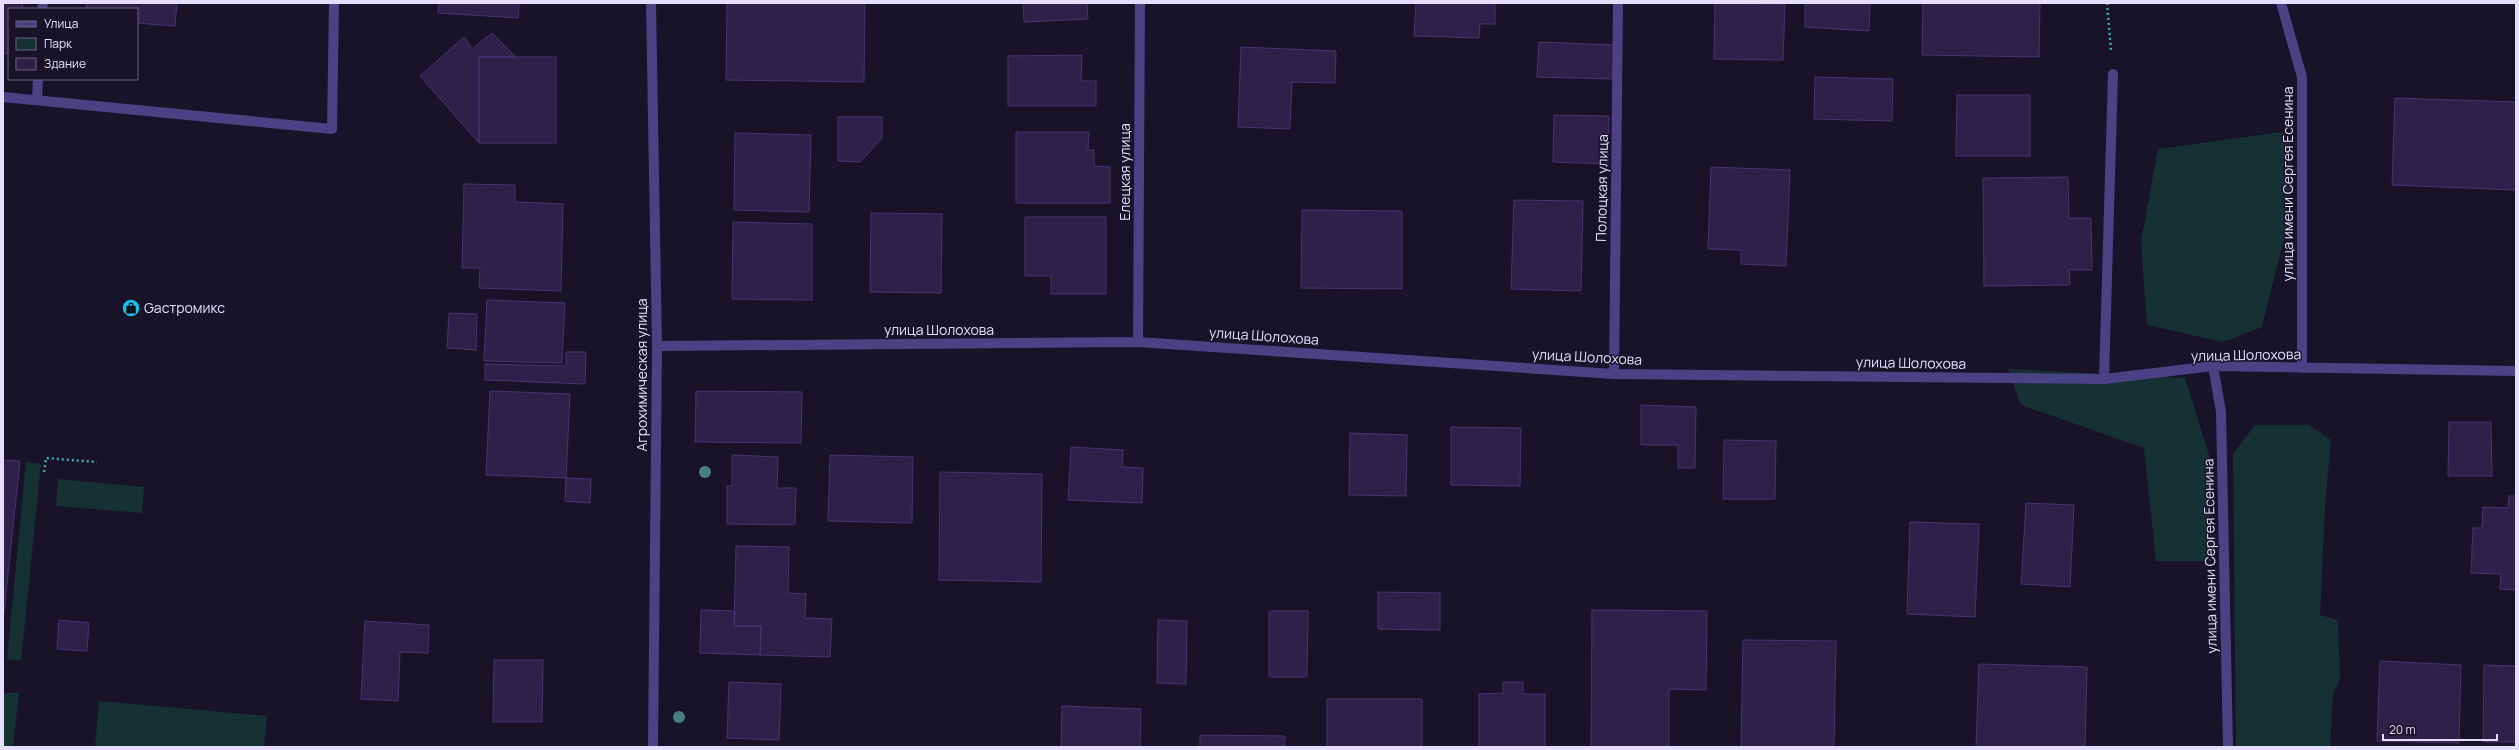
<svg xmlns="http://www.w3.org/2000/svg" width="2519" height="750" font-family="Manrope,sans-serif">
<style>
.green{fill:#163133}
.building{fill:#2d2049;stroke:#473374}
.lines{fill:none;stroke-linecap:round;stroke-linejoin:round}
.path{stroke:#39afb5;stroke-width:2.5;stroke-dasharray:2 3;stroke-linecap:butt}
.minor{stroke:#4b4185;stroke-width:10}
.tree{fill:#478082}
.labels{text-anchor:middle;stroke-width:3;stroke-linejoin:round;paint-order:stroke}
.street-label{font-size:14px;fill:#e4ddfd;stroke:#19132a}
.poi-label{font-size:14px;fill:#e4ddfd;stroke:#19132a;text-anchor:start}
</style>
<rect width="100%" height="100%" fill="#19132a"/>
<path class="green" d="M 2290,131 L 2290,216 L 2262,327 L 2223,342 L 2147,325 L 2141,241 L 2158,149 Z
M 2008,369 L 2185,378 L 2209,455 L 2212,561 L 2156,561 L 2144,448 L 2021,405 Z
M 2255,425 L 2309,425 L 2331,440 L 2325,506 L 2320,615 L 2338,620 L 2340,679 L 2333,694 L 2330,747 L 2236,747 L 2233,454 Z
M 26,462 L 41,464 L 21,661 L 7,659 Z
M 58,479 L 144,487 L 142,513 L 56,506 Z
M 3,693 L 19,693 L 13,747 L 3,747 Z
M 99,701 L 267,716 L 264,747 L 95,747 Z"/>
<path class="building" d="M 3,3 L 23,3 L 22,9 L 9,9 L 9,54 L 3,53 Z
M 87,3 L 177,3 L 175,26 L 137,23 L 137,9 L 86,9 Z
M 439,3 L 519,3 L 518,18 L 438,13 Z
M 727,3 L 865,3 L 864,82 L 726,80 Z
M 1023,3 L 1087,3 L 1088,19 L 1024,22 Z
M 1416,3 L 1495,3 L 1495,24 L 1480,24 L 1479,38 L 1414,36 Z
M 1715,3 L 1785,4 L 1783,60 L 1714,59 Z
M 1805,3 L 1870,3 L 1869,31 L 1805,27 Z
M 1923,3 L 2040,3 L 2039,57 L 1922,55 Z
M 492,33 L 516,57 L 479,57 L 479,143 L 420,76 L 464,37 L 472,49 Z
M 1539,42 L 1614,45 L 1613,79 L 1537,77 Z
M 1241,47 L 1336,51 L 1335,83 L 1292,82 L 1290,129 L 1238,127 Z
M 1082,55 L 1081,81 L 1096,81 L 1096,106 L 1008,106 L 1008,56 Z
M 479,57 L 556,57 L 556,143 L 479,143 Z
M 1815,77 L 1893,79 L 1892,121 L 1814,119 Z
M 1957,95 L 2030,95 L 2030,156 L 1956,156 Z
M 2395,98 L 2516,102 L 2516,190 L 2392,185 Z
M 1554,115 L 1609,116 L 1608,164 L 1553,162 Z
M 838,117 L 882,117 L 882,138 L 860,162 L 838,161 Z
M 1016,132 L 1089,132 L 1088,150 L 1094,150 L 1094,166 L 1110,167 L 1110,203 L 1016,203 Z
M 735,133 L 811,135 L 809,212 L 734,210 Z
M 1711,167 L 1790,170 L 1786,266 L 1741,264 L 1741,250 L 1708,249 Z
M 2068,177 L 2069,218 L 2091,218 L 2092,270 L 2069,270 L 2070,285 L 1984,286 L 1983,178 Z
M 464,184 L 515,185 L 515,202 L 563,204 L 561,291 L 479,288 L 480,268 L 462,268 Z
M 1514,200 L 1583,201 L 1581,291 L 1511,289 Z
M 1302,210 L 1402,211 L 1402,289 L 1301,288 Z
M 871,213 L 942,214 L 941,293 L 870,292 Z
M 1025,217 L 1106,217 L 1106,294 L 1051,294 L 1051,276 L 1025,276 Z
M 733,222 L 812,224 L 812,300 L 732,299 Z
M 487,300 L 565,303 L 562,363 L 484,361 Z
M 449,313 L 477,314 L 476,350 L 447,348 Z
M 566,352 L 586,352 L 585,384 L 485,380 L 485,364 L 566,366 Z
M 490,391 L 570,394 L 566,478 L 486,475 Z
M 696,391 L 802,392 L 801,443 L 695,442 Z
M 1641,405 L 1696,407 L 1695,468 L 1678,468 L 1678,445 L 1641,445 Z
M 2449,422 L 2491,422 L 2492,476 L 2448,476 Z
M 1451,427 L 1521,428 L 1520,486 L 1451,485 Z
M 1350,433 L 1407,435 L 1406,496 L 1349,495 Z
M 1724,440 L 1776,441 L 1775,499 L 1723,499 Z
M 1071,447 L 1123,450 L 1122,467 L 1143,468 L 1142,503 L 1068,500 Z
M 732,455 L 778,457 L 777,488 L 796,488 L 795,525 L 727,524 L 727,486 L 732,486 Z
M 830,455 L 913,457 L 912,523 L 828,521 Z
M 3,460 L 20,461 L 3,622 Z
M 940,472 L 1042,474 L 1041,582 L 939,580 Z
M 566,478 L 591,479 L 590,503 L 565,501 Z
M 2509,496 L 2516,496 L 2516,590 L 2500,589 L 2501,574 L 2471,573 L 2473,528 L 2482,528 L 2483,507 L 2508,508 Z
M 2026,503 L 2074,505 L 2070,587 L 2021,584 Z
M 1910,522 L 1979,524 L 1975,617 L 1907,614 Z
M 736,546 L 789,547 L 788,593 L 806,594 L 805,618 L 832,619 L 830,657 L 760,655 L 761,626 L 734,626 Z
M 1378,592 L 1440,593 L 1440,630 L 1378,629 Z
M 701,610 L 735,611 L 734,626 L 761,626 L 760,655 L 700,653 Z
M 1592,610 L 1707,611 L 1706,690 L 1669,689 L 1669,747 L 1591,747 Z
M 1269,611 L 1308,611 L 1307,677 L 1269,677 Z
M 59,620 L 89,623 L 87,651 L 57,649 Z
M 1158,620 L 1187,621 L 1186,684 L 1157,683 Z
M 365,621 L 429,625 L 428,653 L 400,652 L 398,701 L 361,699 Z
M 1743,640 L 1836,641 L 1834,747 L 1741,747 Z
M 494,660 L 543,660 L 542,722 L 493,722 Z
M 2380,661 L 2461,665 L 2459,743 L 2377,741 Z
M 1979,664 L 2087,667 L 2085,747 L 1976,747 Z
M 2484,665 L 2516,666 L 2516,742 L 2483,742 Z
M 729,682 L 781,684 L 779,740 L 727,738 Z
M 1503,682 L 1523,682 L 1523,694 L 1545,694 L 1545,747 L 1479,747 L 1479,694 L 1503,693 Z
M 1327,699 L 1422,699 L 1422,747 L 1327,747 Z
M 1062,706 L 1141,709 L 1140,747 L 1061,747 Z
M 1200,735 L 1285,736 L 1285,747 L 1200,747 Z"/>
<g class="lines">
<path class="path" d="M 2107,3 L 2111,50
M 44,472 L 46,458 L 97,462"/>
<path class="minor" d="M 651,3 L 657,346 L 653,747
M 2281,3 L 2302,77 L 2302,368
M 42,9 L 43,3
M 3,97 L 332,129 L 334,3
M 37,100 L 38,79
M 1138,342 L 1140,3
M 657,346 L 1138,342 L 1614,374 L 2104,379 L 2213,366 L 2516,371
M 2213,366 L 2221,412 L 2228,747
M 1614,374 L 1618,3
M 2104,379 L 2113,74"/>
</g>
<g class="tree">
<circle cx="705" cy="472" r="6"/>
<circle cx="679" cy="717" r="6"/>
</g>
<defs>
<symbol id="shop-disc" viewBox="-11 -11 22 22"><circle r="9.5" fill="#16c3f0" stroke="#19132a"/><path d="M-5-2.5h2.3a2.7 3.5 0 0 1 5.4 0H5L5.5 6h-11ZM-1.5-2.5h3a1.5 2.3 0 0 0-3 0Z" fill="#111"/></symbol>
</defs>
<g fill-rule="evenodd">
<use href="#shop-disc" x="121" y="298" width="20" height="20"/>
</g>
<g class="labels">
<g class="street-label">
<text transform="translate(1125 172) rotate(-90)" y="5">Елецкая улица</text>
<text transform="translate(2288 184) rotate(-90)" y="5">улица имени Сергея Есенина</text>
<text transform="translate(1602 188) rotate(-89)" y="5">Полоцкая улица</text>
<text x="939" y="335">улица Шолохова</text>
<text transform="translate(1264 336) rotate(4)" y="5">улица Шолохова</text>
<text transform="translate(2246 355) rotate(-1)" y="5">улица Шолохова</text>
<text transform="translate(1587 357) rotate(3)" y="5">улица Шолохова</text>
<text transform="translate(1911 363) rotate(1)" y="5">улица Шолохова</text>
<text transform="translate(642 375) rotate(-90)" y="5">Агрохимическая улица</text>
<text transform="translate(2210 556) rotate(-91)" y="5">улица имени Сергея Есенина</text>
</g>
<g class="poi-label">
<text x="144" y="313">Gастромикс</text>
</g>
</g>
<rect width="2519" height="750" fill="none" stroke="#e4ddfd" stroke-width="8"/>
<rect x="8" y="8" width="130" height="72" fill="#19132a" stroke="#6a647e"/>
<rect x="16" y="21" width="20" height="6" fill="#4b4185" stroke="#6a647e"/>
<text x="44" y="28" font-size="12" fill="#e4ddfd">Улица</text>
<rect x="16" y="38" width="20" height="12" fill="#163133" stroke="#6a647e"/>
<text x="44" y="48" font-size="12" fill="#e4ddfd">Парк</text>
<rect x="16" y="58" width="20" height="12" fill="#2d2049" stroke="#6a647e"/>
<text x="44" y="68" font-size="12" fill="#e4ddfd">Здание</text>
<path d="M2383 734v6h114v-6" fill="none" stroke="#e4ddfd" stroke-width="2"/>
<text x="2389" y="734" font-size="12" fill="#e4ddfd" stroke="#19132a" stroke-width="3" paint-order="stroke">20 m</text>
</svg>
